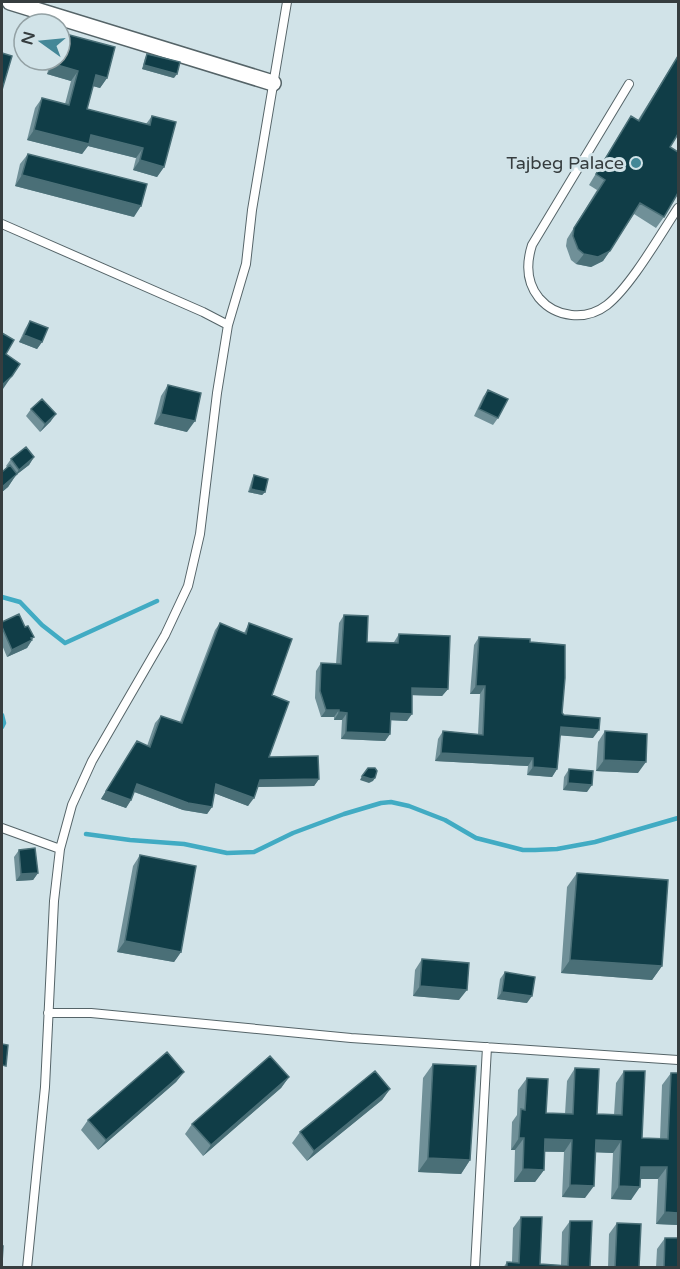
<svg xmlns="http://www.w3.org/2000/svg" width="680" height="1269" font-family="'Varela Round',sans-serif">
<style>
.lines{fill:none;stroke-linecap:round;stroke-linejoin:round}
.stream{stroke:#41abc3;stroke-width:4.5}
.lane-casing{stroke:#556468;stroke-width:10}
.street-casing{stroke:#556468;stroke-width:18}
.lane{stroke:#fff;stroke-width:8}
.street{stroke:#fff;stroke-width:15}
.wall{fill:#709098}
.shaded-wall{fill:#4a6f77}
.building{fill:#103d47;stroke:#4a6f77;stroke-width:1.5}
.poi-dot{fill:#448797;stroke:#d1e3e8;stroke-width:2}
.labels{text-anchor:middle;stroke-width:6;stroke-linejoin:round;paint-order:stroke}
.poi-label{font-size:18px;fill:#363d3f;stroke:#d1e3e8;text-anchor:end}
</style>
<rect width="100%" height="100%" fill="#d1e3e8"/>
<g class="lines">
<path class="stream" d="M 2,597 L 20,602 L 42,625 L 65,643 L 157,601
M 2,715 L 4,723 L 2,727
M 86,834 L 130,840 L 184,844 L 227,853 L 254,852 L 293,833 L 344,814 L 381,803 L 391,802 L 409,806 L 445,820 L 476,838 L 523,850 L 535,850 L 557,849 L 595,842 L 678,818"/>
<defs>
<path id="lane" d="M 629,84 L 532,245 C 526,264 526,282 539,298 C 556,318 586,321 607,305 C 631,286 660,235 678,208
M 2,224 L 203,312 L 228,325 L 217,393 L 200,534 L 188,586 L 165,635 L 92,761 L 72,805 L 60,849 L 54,901 L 45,1087 L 27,1268
M 228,325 L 246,264 L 252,210 L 287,2
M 2,828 L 60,849
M 48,1013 L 91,1013 L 351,1038 L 678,1060
M 475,1268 L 487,1047"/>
<path id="street" d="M 10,2 L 273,83"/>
</defs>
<use href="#lane" class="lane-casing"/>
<use href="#street" class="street-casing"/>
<use href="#lane" class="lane"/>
<use href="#street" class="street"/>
</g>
<path class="wall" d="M 62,33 L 107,78 L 100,88 L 93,86 L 87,109 L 146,124 L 152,116 L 164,167 L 157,177 L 133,170 L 136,158 L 88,146 L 82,154 L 27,140 L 35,108 L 42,98 L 65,104 L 71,81 L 47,74 L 51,60 L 60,60 L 60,36 Z
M 147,54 L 174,78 L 142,69 L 145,58 Z
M 678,56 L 664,217 L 656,228 L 634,214 L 603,261 L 591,267 L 576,264 L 571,260 L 566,246 L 567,239 L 597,190 L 589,185 L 624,127 L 631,116 L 638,120 Z
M 28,154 L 134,217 L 15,186 L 20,164 Z
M 30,321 L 42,342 L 37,349 L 19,342 L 25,329 Z
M 168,385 L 187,432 L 154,424 L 161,396 Z
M 488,390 L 498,418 L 493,425 L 474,416 L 483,397 Z
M 31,409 L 51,421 L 40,432 L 26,416 Z
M 34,457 L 29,465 L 16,475 L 8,487 L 2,492 L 2,472 L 7,467 L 6,466 L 11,459 Z
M 254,475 L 265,492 L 262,495 L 248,492 L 252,479 Z
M 344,615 L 367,642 L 394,642 L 399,634 L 448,689 L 442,696 L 412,695 L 407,721 L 390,720 L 390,734 L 385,741 L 341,739 L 342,720 L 334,720 L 334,717 L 321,717 L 315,698 L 316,671 L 321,663 L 336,664 L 339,623 Z
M 2,622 L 25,627 L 34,637 L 32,639 L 32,640 L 27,648 L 7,657 L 2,645 Z
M 220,623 L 244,633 L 249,623 L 272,695 L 269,757 L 319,779 L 314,786 L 257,787 L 248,806 L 214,793 L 212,807 L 207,814 L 183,810 L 134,792 L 131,800 L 126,808 L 101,799 L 137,741 L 147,746 L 155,723 L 161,716 L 180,722 L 215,630 Z
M 479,637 L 530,642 L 564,715 L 593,738 L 560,735 L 557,769 L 552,777 L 527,775 L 528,766 L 435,761 L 438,739 L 443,731 L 478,734 L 480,694 L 470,694 L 474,645 Z
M 605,731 L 638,773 L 596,771 L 598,742 Z
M 569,769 L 587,792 L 563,790 L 564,777 Z
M 19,850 L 38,873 L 33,880 L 16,881 L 14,857 Z
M 140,855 L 181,952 L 174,962 L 117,952 L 133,866 Z
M 577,873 L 662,966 L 652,980 L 561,973 L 567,887 Z
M 422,959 L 459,1000 L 413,996 L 415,970 Z
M 505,972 L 527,1003 L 497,999 L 500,979 Z
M 433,1064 L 470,1160 L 461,1174 L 418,1172 L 423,1078 Z
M 575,1068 L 597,1114 L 614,1115 L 616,1083 L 624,1071 L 642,1138 L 660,1139 L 662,1085 L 671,1073 L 678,1225 L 656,1224 L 658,1179 L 640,1179 L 631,1200 L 611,1199 L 613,1153 L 595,1152 L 585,1198 L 562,1197 L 564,1152 L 545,1152 L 544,1170 L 535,1182 L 514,1182 L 515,1150 L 511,1150 L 512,1122 L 517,1115 L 518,1090 L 527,1078 L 546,1113 L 565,1114 L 567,1081 Z
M 184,1072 L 176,1082 L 98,1150 L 81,1130 L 88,1120 Z
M 289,1077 L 281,1088 L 203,1156 L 185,1134 L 192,1124 Z
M 390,1089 L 382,1100 L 307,1161 L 292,1143 L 300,1132 Z
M 521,1217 L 540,1264 L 561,1265 L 562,1232 L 570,1221 L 590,1267 L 603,1268 L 503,1268 L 507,1262 L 512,1262 L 513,1228 Z
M 617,1223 L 639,1268 L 608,1268 L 609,1234 Z
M 665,1238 L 678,1268 L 656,1268 L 657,1249 Z"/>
<path class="shaded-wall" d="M 54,64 L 78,71 L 71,81 L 47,74 Z
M 144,65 L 177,74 L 174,78 L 142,69 Z
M 96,75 L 107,78 L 100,88 L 89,85 Z
M 34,130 L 91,135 L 143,148 L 136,158 L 88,146 L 82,154 L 27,140 Z
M 140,160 L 164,167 L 157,177 L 133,170 Z
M 22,175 L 141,206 L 134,217 L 15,186 Z
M 610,251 L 603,261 L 591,267 L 576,264 L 584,254 Z
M 24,335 L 42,342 L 37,349 L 19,342 Z
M 20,364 L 3,389 L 2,390 L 2,385 Z
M 56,414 L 51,421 L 40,432 L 45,424 Z
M 161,414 L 195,421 L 187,432 L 154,424 Z
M 34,457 L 29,465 L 16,475 L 8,487 L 2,492 L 2,487 L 15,475 L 19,470 Z
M 251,489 L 265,492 L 262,495 L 248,492 Z
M 34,637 L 30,641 L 32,640 L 27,648 L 7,657 L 12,650 Z
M 476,686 L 485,686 L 480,694 L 470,694 Z
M 412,688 L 448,689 L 442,696 L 407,695 Z
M 326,710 L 339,710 L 334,717 L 321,717 Z
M 339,712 L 347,713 L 342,720 L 334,720 Z
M 391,713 L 412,714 L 407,721 L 386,720 Z
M 561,727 L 599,730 L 593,738 L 555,735 Z
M 346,732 L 390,734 L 385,741 L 341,739 Z
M 441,753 L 533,758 L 528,766 L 435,761 Z
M 604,760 L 646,762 L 638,773 L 596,771 Z
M 533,767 L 557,769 L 552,777 L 527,775 Z
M 362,776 L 375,778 L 373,781 L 369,783 L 360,780 Z
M 319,779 L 314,786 L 255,787 L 260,780 Z
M 568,783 L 592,785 L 587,792 L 563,790 Z
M 137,784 L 212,807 L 207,814 L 183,810 L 132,791 Z
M 216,784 L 254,798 L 248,806 L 211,792 Z
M 106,791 L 131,800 L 126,808 L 101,799 Z
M 38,873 L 33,880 L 16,881 L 21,874 Z
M 125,941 L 181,952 L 174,962 L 117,952 Z
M 570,960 L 662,966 L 652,980 L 561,973 Z
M 420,986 L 467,990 L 459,1000 L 413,996 Z
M 502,992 L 532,996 L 527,1003 L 497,999 Z
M 184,1072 L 176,1082 L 98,1150 L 106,1140 Z
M 289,1077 L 281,1088 L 203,1156 L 211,1145 Z
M 390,1089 L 382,1100 L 307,1161 L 314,1151 Z
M 519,1138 L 524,1138 L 515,1150 L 511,1150 Z
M 545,1139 L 572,1140 L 564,1152 L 537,1151 Z
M 596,1140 L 621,1141 L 613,1153 L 587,1152 Z
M 428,1158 L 470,1160 L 461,1174 L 418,1172 Z
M 641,1167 L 667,1167 L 658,1179 L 632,1179 Z
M 523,1169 L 544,1170 L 535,1182 L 514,1182 Z
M 570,1185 L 594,1186 L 585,1198 L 562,1197 Z
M 619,1186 L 640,1187 L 631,1200 L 611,1199 Z
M 665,1212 L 678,1213 L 678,1225 L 656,1224 Z"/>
<path class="building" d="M 62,33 L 115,47 L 107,78 L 96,75 L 87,109 L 150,125 L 152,116 L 176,122 L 164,167 L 140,160 L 143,148 L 91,135 L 89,144 L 34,130 L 42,98 L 69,105 L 78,71 L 54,64 L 55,60 L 60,60 L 60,41 Z
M 2,53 L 12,56 L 2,90 Z
M 147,54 L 180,62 L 177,74 L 144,65 Z
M 678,56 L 678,134 L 670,147 L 678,152 L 678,193 L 664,217 L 640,203 L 610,251 L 598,257 L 584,254 L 578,249 L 573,236 L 574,228 L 605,180 L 596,174 L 631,116 L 639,121 Z
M 28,154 L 147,184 L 141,206 L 22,175 Z
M 30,321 L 48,328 L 42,342 L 24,335 Z
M 2,333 L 14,340 L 6,354 L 20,364 L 12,376 L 2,385 Z
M 168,385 L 201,393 L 195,421 L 161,414 Z
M 488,390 L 508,399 L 498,418 L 479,409 Z
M 42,399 L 56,414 L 45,424 L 31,409 Z
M 26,447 L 34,457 L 19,470 L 11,459 Z
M 10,465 L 17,474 L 2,487 L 2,472 Z
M 254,475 L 268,479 L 265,492 L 251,489 Z
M 19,614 L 25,627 L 28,626 L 34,637 L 31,638 L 32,640 L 12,650 L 2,627 L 2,622 Z
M 344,615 L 368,616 L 367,642 L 398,643 L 399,634 L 450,636 L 448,689 L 412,688 L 412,714 L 391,713 L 390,734 L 346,732 L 347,713 L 339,712 L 339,710 L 326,710 L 320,691 L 321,663 L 341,664 Z
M 220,623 L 246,634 L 249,623 L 292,639 L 272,695 L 289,702 L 269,757 L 318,756 L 319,779 L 260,780 L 254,798 L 216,784 L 212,807 L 188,803 L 137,784 L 131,800 L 106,791 L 137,741 L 150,747 L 161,716 L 182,723 Z
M 479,637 L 530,639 L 530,642 L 565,645 L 565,678 L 562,713 L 564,715 L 600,718 L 599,730 L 561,727 L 557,769 L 533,767 L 533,758 L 441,753 L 443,731 L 483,735 L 485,686 L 476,686 Z
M 605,731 L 647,734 L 646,762 L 604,760 Z
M 368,768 L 375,768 L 377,771 L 375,778 L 371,779 L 362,776 Z
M 569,769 L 593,771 L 592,785 L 568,783 Z
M 35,848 L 38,873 L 21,874 L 19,850 Z
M 140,855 L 196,866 L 181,952 L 125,941 Z
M 577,873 L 668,880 L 662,966 L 570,960 Z
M 422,959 L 469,963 L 467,990 L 420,986 Z
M 505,972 L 535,977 L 532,996 L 502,992 Z
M 2,1044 L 8,1045 L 6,1066 L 2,1065 Z
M 167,1052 L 184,1072 L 106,1140 L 88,1120 Z
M 270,1056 L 289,1077 L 211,1145 L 192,1124 Z
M 433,1064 L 476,1066 L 470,1160 L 428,1158 Z
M 575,1068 L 599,1069 L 597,1114 L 622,1115 L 624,1071 L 645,1071 L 642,1138 L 668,1139 L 671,1073 L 678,1073 L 678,1213 L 665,1212 L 667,1167 L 641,1167 L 640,1187 L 619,1186 L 621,1141 L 596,1140 L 594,1186 L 570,1185 L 572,1140 L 545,1139 L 544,1170 L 523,1169 L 524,1138 L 519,1138 L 521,1109 L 525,1110 L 527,1078 L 548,1079 L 546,1113 L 573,1114 Z
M 375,1071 L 390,1089 L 314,1151 L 300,1132 Z
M 521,1217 L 542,1217 L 540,1264 L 568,1266 L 570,1221 L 592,1221 L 590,1267 L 603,1268 L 507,1268 L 507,1262 L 519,1263 Z
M 617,1223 L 641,1224 L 639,1268 L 615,1268 Z
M 665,1238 L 678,1238 L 678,1268 L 664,1268 Z
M 2,1246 L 3,1246 L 2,1263 Z"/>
<circle class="poi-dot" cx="636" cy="163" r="6"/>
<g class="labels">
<g class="poi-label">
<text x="624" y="169">Tajbeg Palace</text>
</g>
</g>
<rect width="680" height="1269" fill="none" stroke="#363d3f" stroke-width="6"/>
<g transform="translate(42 42) rotate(285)"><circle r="28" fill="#d1e3e8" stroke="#93a1a4" stroke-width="1.5"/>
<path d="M0-4.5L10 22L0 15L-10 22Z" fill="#448797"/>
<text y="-9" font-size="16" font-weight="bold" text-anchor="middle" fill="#363d3f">N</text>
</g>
</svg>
